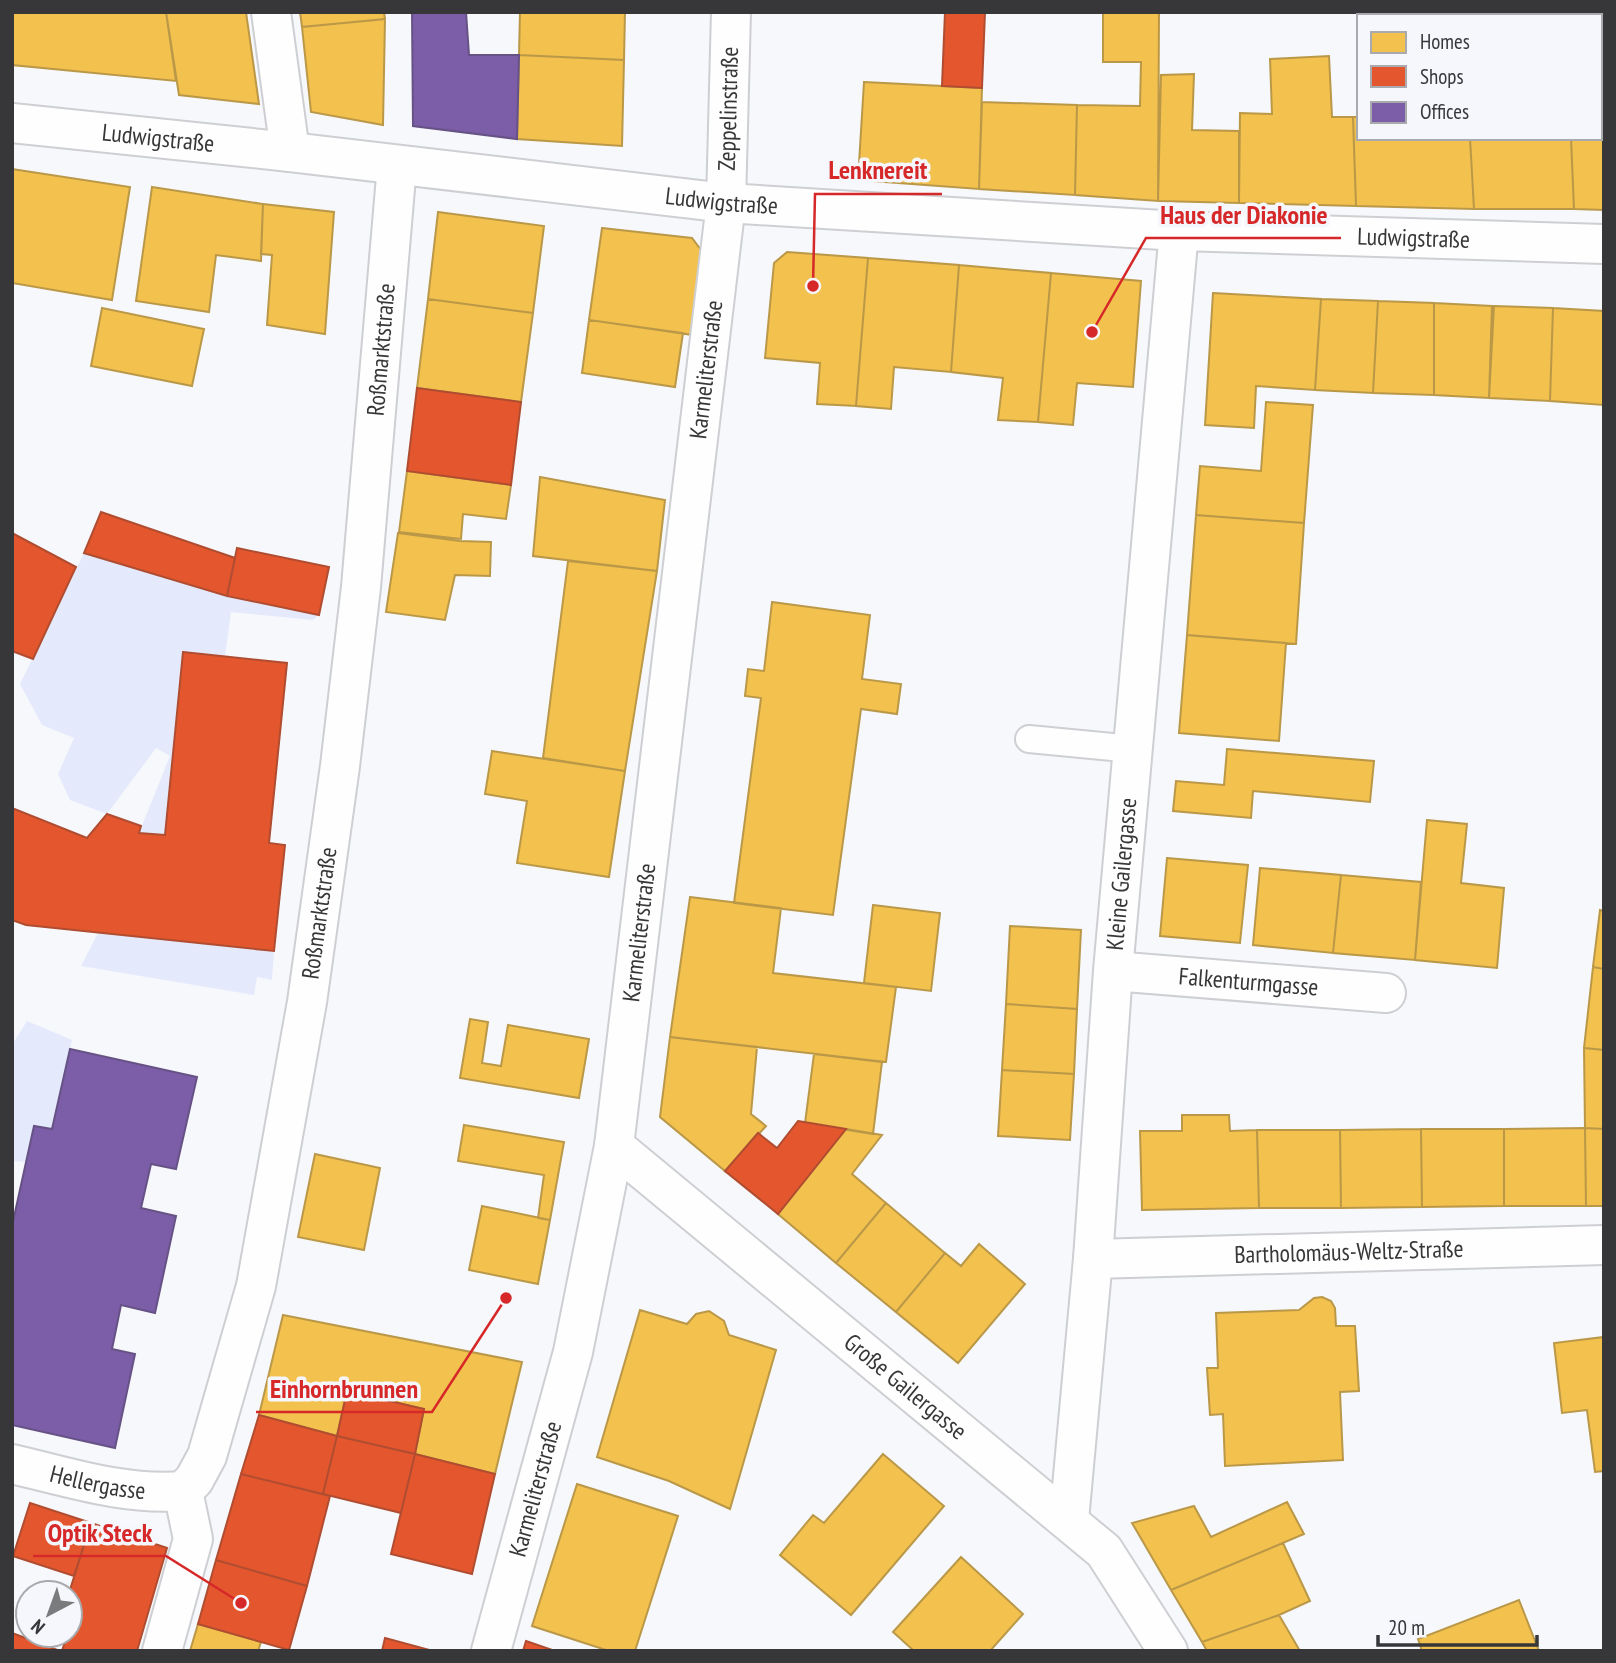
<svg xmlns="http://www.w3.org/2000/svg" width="1616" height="1663" font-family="'PT Sans Narrow',sans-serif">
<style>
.green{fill:#e4eafc}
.homes{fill:#f2c14e;stroke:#ba9848;stroke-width:2}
.shops{fill:#e4572e;stroke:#b04d31;stroke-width:2}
.offices{fill:#7b5ea7;stroke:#675286;stroke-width:2}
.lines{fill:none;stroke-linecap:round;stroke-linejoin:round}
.service-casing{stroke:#cecfd2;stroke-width:30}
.pedestrian-casing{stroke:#cecfd2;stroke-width:42}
.minor-casing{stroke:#cecfd2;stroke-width:42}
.service{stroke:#fefefe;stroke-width:26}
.pedestrian{stroke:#fefefe;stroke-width:38}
.minor{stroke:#fefefe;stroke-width:38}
.labels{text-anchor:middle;stroke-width:7;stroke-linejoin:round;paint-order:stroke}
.street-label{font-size:24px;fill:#373739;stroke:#f5f7fc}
.leader{fill:none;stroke:#d62828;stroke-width:2.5}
.callout-dot{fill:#d62828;stroke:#f5f7fc;stroke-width:2.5}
.callout-label{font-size:26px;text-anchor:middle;font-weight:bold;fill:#d62828;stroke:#f5f7fc;stroke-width:7;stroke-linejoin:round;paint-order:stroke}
</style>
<rect width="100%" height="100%" fill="#f6f8fb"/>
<path class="green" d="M 84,553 L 227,596 L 319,615 L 313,620 L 231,612 L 225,656 L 183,652 L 165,835 L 139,833 L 170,756 L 156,748 L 107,814 L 70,800 L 58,774 L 74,738 L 42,725 L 20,684 Z
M 98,933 L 274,951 L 272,980 L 257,977 L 254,995 L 81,966 Z
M 27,1021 L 72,1040 L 52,1129 L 27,1162 L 12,1161 L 12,1045 Z"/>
<path class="homes" d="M 12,12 L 166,12 L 176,81 L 12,65 Z
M 166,12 L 246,12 L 259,104 L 179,95 Z
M 300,12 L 384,12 L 385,19 L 302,27 Z
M 520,12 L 625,12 L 624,60 L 519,55 Z
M 1103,12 L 1159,12 L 1158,201 L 1075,195 L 1077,105 L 1140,106 L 1141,62 L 1103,62 Z
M 1422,12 L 1464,12 L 1464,16 L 1423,16 Z
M 1464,12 L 1502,12 L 1503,16 L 1464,16 Z
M 1600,17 L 1604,17 L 1604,210 L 1574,209 L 1571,138 L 1600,138 Z
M 385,19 L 383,125 L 311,112 L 302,27 Z
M 519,55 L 624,60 L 622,146 L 517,139 Z
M 1329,56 L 1332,117 L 1353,117 L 1356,206 L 1239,203 L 1240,113 L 1272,114 L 1270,59 Z
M 1194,74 L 1192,130 L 1239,131 L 1239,203 L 1158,201 L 1161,75 Z
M 864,82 L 982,88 L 979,189 L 858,180 Z
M 982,102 L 1077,105 L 1075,195 L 979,189 Z
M 1353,117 L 1359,117 L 1359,138 L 1470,138 L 1474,209 L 1356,206 Z
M 1470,138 L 1571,138 L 1574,209 L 1474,209 Z
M 12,169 L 130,187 L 112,300 L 12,283 Z
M 152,187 L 263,204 L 261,261 L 216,255 L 209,312 L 136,301 Z
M 263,204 L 334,212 L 325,334 L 267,325 L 272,255 L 261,254 Z
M 438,212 L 544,226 L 533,313 L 428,299 Z
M 602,228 L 692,238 L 704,254 L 693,335 L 589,320 Z
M 787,252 L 868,258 L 856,406 L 817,404 L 820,363 L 765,358 L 774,263 Z
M 868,258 L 959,265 L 951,372 L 894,367 L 891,409 L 856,406 Z
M 959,265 L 1051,273 L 1038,422 L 998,420 L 1003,378 L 951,372 Z
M 1051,273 L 1141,281 L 1133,387 L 1077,383 L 1073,425 L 1038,422 Z
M 1213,293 L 1321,299 L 1315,390 L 1256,386 L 1254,428 L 1205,425 Z
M 428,299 L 533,313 L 521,402 L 417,388 Z
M 1321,299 L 1378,301 L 1373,393 L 1315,390 Z
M 1378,301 L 1434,303 L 1434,395 L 1373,393 Z
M 1434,303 L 1492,306 L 1489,398 L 1434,395 Z
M 1494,306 L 1553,308 L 1550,401 L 1489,398 Z
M 102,308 L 204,329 L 192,386 L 91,366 Z
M 1553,308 L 1604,311 L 1604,405 L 1550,401 Z
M 589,320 L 683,333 L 675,387 L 582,373 Z
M 1266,402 L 1313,405 L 1304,523 L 1196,515 L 1200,466 L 1261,471 Z
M 407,471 L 511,485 L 506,519 L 463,514 L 461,539 L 399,532 Z
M 540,477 L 665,500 L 657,571 L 533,556 Z
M 1196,515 L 1304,523 L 1296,644 L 1187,635 Z
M 398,533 L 460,541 L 491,542 L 490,576 L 455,575 L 445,620 L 386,612 Z
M 568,561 L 657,571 L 625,771 L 543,758 Z
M 772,602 L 870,615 L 862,679 L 901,684 L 897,714 L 861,709 L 833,915 L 734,903 L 761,698 L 745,696 L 748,669 L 764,671 Z
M 1187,635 L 1286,643 L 1279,741 L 1179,733 Z
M 1227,749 L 1374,761 L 1370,802 L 1253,791 L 1251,818 L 1173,811 L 1176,781 L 1224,785 Z
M 492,751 L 625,771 L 609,877 L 517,863 L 527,801 L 485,794 Z
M 1427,820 L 1467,824 L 1461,883 L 1504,888 L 1497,968 L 1415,960 Z
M 1167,858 L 1248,865 L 1240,943 L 1160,936 Z
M 1260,868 L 1341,875 L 1333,953 L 1253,945 Z
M 1341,875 L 1421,882 L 1415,960 L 1333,953 Z
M 690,897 L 781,908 L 773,973 L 896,987 L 886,1062 L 670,1037 Z
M 873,905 L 940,913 L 931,991 L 864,983 Z
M 1600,910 L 1604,911 L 1604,969 L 1593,967 Z
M 1010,926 L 1081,930 L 1077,1009 L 1006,1004 Z
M 1593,967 L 1604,969 L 1604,1050 L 1584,1048 Z
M 1006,1004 L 1077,1009 L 1074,1074 L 1002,1070 Z
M 470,1019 L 488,1022 L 482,1063 L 501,1066 L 508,1025 L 589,1039 L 579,1098 L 460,1078 Z
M 670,1037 L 757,1047 L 751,1114 L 766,1126 L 725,1171 L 660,1117 Z
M 1584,1048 L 1604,1050 L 1604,1129 L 1585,1128 Z
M 814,1054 L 882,1062 L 873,1134 L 805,1123 Z
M 1002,1070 L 1074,1074 L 1070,1140 L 998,1136 Z
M 1182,1115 L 1229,1115 L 1230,1131 L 1257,1130 L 1259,1208 L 1142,1210 L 1140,1131 L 1182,1131 Z
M 464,1125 L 564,1142 L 550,1220 L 538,1218 L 544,1175 L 458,1161 Z
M 1585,1128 L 1604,1129 L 1604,1206 L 1586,1206 Z
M 1585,1128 L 1586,1206 L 1504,1206 L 1504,1129 Z
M 846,1129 L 882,1135 L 852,1174 L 886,1203 L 836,1263 L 778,1214 Z
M 1421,1129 L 1422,1207 L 1341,1208 L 1340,1130 Z
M 1421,1129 L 1504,1129 L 1504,1206 L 1422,1207 Z
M 1257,1130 L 1340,1130 L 1341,1208 L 1259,1208 Z
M 315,1154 L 380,1168 L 364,1250 L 298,1237 Z
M 886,1203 L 945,1253 L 896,1312 L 836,1263 Z
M 482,1206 L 550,1220 L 538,1284 L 469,1270 Z
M 979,1244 L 1025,1284 L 958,1363 L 896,1312 L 945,1253 L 961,1266 Z
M 1322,1297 L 1331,1301 L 1335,1308 L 1336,1326 L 1355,1326 L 1359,1391 L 1340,1392 L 1343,1460 L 1225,1466 L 1223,1414 L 1210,1415 L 1207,1368 L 1218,1368 L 1216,1313 L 1299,1310 L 1314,1298 Z
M 640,1310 L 687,1324 L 696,1314 L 709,1311 L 724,1321 L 729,1335 L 776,1350 L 730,1509 L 669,1481 L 597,1457 Z
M 283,1315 L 522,1362 L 495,1474 L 415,1454 L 424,1409 L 347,1391 L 337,1436 L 259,1415 Z
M 1604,1337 L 1604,1471 L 1595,1472 L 1587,1410 L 1562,1413 L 1554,1343 Z
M 883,1454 L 944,1506 L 851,1615 L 780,1555 L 813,1515 L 824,1523 Z
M 577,1484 L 678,1516 L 635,1651 L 609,1651 L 532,1626 Z
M 1287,1502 L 1304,1534 L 1171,1590 L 1132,1523 L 1194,1506 L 1211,1537 Z
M 1283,1543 L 1310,1601 L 1279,1615 L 1202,1642 L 1171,1590 Z
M 961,1557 L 1023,1614 L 990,1651 L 914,1651 L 893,1632 Z
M 1519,1600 L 1539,1651 L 1422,1651 L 1418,1639 Z
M 1279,1615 L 1300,1651 L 1207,1651 L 1202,1642 Z
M 198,1624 L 261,1642 L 258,1651 L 190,1651 Z"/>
<path class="shops" d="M 945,12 L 985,12 L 982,88 L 942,86 Z
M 417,388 L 521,402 L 511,485 L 407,471 Z
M 101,512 L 235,558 L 227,596 L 84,553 Z
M 12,533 L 76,567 L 33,659 L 12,651 Z
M 237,548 L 329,567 L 319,615 L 227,596 Z
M 183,652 L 287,663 L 269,843 L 285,845 L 274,951 L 26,925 L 12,920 L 12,808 L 87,838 L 107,814 L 141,826 L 139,833 L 165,835 Z
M 798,1121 L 846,1129 L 778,1214 L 725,1171 L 758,1133 L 777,1148 Z
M 347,1391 L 424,1409 L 415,1454 L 337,1436 Z
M 259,1415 L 337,1436 L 323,1494 L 241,1474 Z
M 337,1436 L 415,1454 L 401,1513 L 323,1494 Z
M 415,1454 L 495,1474 L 472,1574 L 391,1554 Z
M 241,1474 L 330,1496 L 307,1586 L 216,1560 Z
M 30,1503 L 91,1523 L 74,1576 L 13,1556 Z
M 91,1523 L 167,1548 L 137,1651 L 62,1651 L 67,1635 L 70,1635 L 69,1593 Z
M 216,1560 L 307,1586 L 289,1650 L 198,1624 Z
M 12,1633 L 60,1651 L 12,1651 Z
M 385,1638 L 433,1651 L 382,1651 Z
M 526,1641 L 555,1651 L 523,1651 Z"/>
<path class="offices" d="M 412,12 L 466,12 L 469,55 L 519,55 L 517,139 L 413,126 Z
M 70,1049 L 197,1077 L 176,1169 L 151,1164 L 141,1208 L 176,1216 L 155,1313 L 121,1305 L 112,1349 L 135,1354 L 115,1448 L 12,1425 L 12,1226 L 34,1126 L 52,1129 Z"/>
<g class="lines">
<defs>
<path id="service" d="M 1029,739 L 1133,749"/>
<path id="pedestrian" d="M 162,1651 L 193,1539 L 183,1491"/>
<g id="minor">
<path d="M 271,12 L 290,152"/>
<path id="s1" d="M 12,123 L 290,152 L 726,203 L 1179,231 L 1604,244"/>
<path id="s2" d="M 1113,971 L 1386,993"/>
<path id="s3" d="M 614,1146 L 1104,1551 L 1168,1651"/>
<path id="s4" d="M 1093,1259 L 1604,1245"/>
<path id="s5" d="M 12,1464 C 68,1477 125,1496 183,1491 L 194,1480 L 207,1456 L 256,1286 L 307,1002 L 340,766 L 361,587 L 397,165"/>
<path id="s6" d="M 1069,1520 L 1093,1259 L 1113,971 L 1179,231"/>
<path id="s7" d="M 491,1651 L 573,1352 L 614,1146 L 726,203 L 731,12"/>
</g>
</defs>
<use href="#service" class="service-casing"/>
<use href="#pedestrian" class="pedestrian-casing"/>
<use href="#minor" class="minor-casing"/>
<use href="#service" class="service"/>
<use href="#pedestrian" class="pedestrian"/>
<use href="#minor" class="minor"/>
</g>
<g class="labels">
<g class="street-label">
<text dy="8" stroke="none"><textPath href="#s7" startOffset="1564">Zeppelinstraße</textPath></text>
<text dy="8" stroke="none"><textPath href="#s1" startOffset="147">Ludwigstraße</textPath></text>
<text dy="8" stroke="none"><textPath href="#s1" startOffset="714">Ludwigstraße</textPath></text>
<text dy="8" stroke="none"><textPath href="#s1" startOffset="1407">Ludwigstraße</textPath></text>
<text dy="8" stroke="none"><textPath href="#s5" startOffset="1339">Roßmarktstraße</textPath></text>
<text dy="8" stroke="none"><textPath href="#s7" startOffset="1302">Karmeliterstraße</textPath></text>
<text dy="8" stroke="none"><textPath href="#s6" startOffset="648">Kleine Gailergasse</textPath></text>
<text dy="8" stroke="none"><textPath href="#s5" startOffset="772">Roßmarktstraße</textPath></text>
<text dy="8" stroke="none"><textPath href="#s7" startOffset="735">Karmeliterstraße</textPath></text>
<text dy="8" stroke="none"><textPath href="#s2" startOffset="136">Falkenturmgasse</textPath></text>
<text dy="8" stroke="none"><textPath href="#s4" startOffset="256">Bartholomäus-Weltz-Straße</textPath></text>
<text dy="8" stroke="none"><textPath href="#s3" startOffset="378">Große Gailergasse</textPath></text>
<text dy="8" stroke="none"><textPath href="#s5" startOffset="88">Hellergasse</textPath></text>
<text dy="8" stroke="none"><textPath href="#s7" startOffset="168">Karmeliterstraße</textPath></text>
</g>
</g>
<path class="leader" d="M813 286L815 194H942M1092 332L1146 238H1341M506 1298L432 1412H256M241 1603L166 1556H33"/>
<g class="callout-dot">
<circle cx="813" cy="286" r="7"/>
<circle cx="1092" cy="332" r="7"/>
<circle cx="506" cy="1298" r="7"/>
<circle cx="241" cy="1603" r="7"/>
</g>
<g class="callout-label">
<text x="878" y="179">Lenknereit</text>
<text x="1244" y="224">Haus der Diakonie</text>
<text x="344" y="1398">Einhornbrunnen</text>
<text x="100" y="1542">Optik Steck</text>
</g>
<rect width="1616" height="1663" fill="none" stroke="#373739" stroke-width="28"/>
<rect x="1357" y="14" width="245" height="126" fill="#f5f7fc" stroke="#a9aaae" stroke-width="2"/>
<rect x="1371" y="32" width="35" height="21" fill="#f2c14e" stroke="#a9aaae" stroke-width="2"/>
<text x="1420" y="49" font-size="21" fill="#373739">Homes</text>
<rect x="1371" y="66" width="35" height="21" fill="#e4572e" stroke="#a9aaae" stroke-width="2"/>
<text x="1420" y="84" font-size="21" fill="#373739">Shops</text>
<rect x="1371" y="102" width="35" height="21" fill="#7b5ea7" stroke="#a9aaae" stroke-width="2"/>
<text x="1420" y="119" font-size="21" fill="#373739">Offices</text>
<g transform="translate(49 1614) rotate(221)"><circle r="33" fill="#f5f7fc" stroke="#a9aaae" stroke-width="2"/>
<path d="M0-5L12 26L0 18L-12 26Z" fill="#7a7b7d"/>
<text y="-10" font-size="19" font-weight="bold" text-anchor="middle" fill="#373739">N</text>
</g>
<path d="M1378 1635v10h159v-10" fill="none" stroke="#373739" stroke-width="3.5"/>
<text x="1388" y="1635" font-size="21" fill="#373739" stroke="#f5f7fc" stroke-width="5" paint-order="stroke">20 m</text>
</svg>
